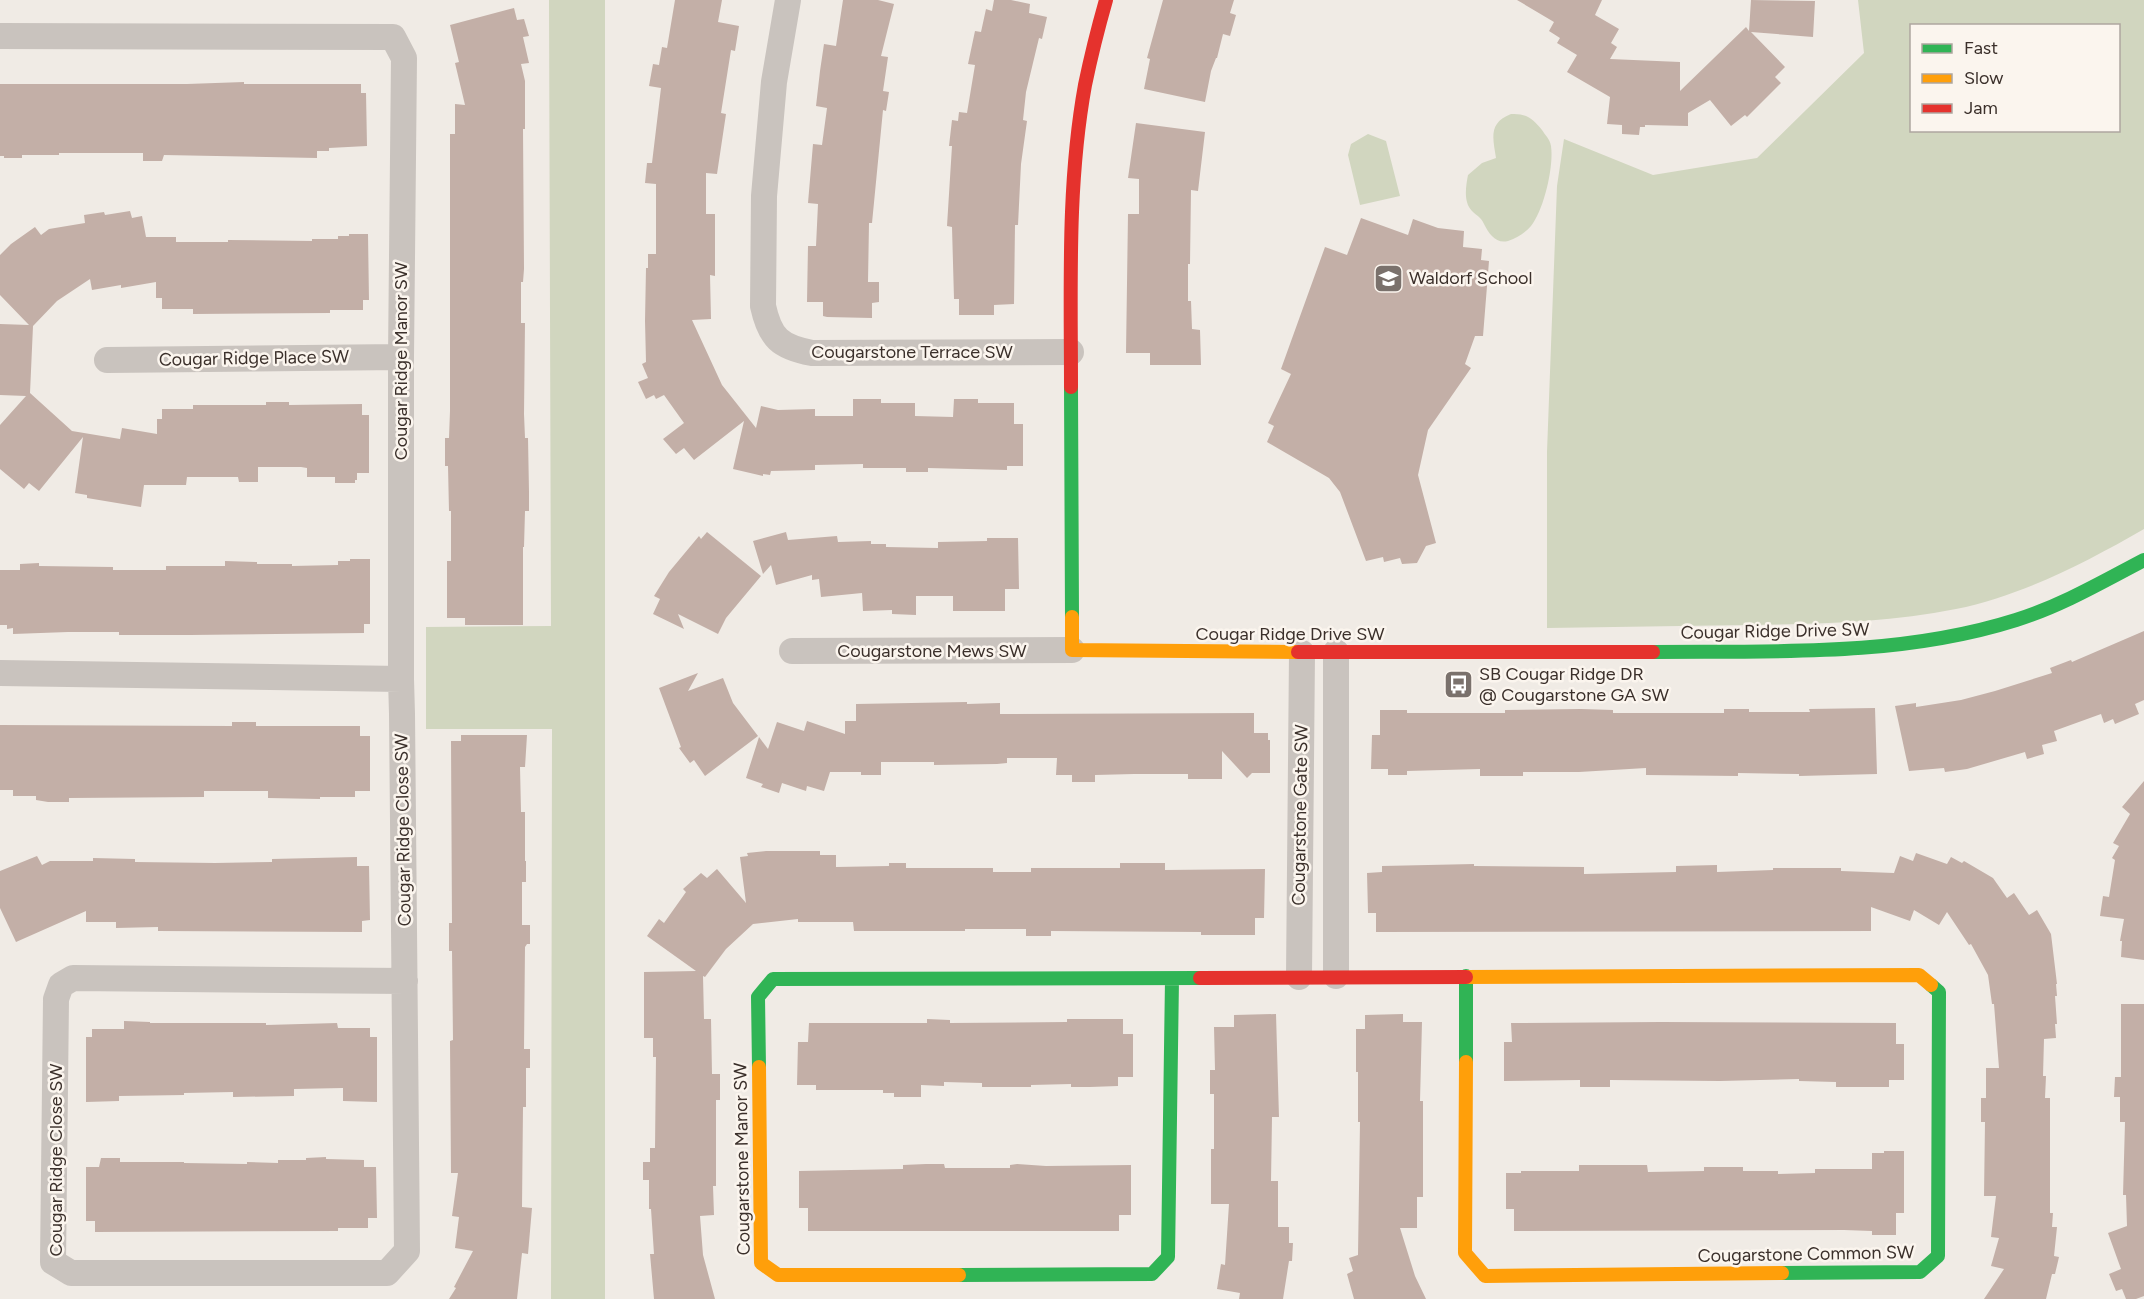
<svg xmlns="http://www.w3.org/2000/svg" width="2144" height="1299" font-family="Figtree,sans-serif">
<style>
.green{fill:#d1d6bf;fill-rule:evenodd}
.building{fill:#c3afa7}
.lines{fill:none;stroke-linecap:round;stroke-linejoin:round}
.street{stroke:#c9c3be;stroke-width:26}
.fast{stroke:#30b455;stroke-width:14}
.slow{stroke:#ff9f0a;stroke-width:14}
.jam{stroke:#e5322d;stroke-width:14}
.labels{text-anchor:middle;stroke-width:5;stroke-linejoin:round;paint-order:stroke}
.poi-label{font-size:18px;fill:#3b302b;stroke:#fbf5ee;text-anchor:start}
.street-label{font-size:18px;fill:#3b302b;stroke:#fbf5ee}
</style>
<rect width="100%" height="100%" fill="#f0ebe5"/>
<path class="green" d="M 549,0 L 605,0 L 605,1299 L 551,1299 L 552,729 L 426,729 L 426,627 L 551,626 Z
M 1858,0 L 2144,0 L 2144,529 C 2085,563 2023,595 1956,609 C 1887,623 1817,624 1747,625 C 1680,626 1614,627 1547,628 L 1547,452 L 1557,186 L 1564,139 L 1653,175 L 1757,158 L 1864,53 ZM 1912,26 L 2118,26 L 2118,130 L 1912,130 Z
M 1511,114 C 1526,113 1533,119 1542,130 C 1545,135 1550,139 1551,146 C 1554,166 1544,210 1531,226 C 1525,233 1516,238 1508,241 C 1496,244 1489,234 1484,224 C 1481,217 1477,216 1472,211 C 1463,202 1466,186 1468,175 L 1482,163 L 1496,158 C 1493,138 1488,123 1511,114 Z
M 1368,134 L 1386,141 L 1400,196 L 1360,205 L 1348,155 L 1351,144 Z"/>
<path class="building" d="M 675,0 L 722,0 L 718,22 L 739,26 L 735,51 L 731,50 L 721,113 L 726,114 L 717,174 L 706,173 L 706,214 L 715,214 L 715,276 L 710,275 L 711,319 L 692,320 L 722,385 L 756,428 L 761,406 L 778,410 L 815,409 L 815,416 L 853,416 L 853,399 L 881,399 L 881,403 L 915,403 L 915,416 L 953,417 L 954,399 L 978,399 L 978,403 L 1014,403 L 1014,424 L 1023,424 L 1023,466 L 1007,466 L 1007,470 L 928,468 L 928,472 L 906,472 L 906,468 L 863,468 L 863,464 L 815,465 L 815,470 L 771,471 L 770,475 L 763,474 L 763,476 L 733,469 L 744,421 L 694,460 L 684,448 L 676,454 L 663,439 L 684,423 L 664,395 L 656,399 L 654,395 L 646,399 L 638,382 L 648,378 L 642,364 L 646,362 L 645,321 L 646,268 L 648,268 L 648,254 L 656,254 L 656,184 L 645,183 L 647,163 L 652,163 L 661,88 L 649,86 L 653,64 L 659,65 L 662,47 L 667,48 Z
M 843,0 L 878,0 L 894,4 L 881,56 L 888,57 L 883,91 L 889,92 L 886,111 L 883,110 L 872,223 L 869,223 L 868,282 L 879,282 L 879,302 L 872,303 L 872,318 L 827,317 L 823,316 L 823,302 L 807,302 L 808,246 L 816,246 L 818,204 L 808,203 L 813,144 L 822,145 L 827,108 L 816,106 L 820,71 L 824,44 L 836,46 Z
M 994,0 L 1011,0 L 1030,4 L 1029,13 L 1047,17 L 1042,39 L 1039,38 L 1026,92 L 1023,120 L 1027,121 L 1021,164 L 1018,225 L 1015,225 L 1014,304 L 994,305 L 994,315 L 959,315 L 959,299 L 954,299 L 952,227 L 947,226 L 952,146 L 949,146 L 952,120 L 958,121 L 959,112 L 967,113 L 975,65 L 968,64 L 975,31 L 981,32 L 986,9 L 992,11 Z
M 1163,0 L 1234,0 L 1230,13 L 1236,15 L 1230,36 L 1223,34 L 1217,58 L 1216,58 L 1211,71 L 1205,102 L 1144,89 L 1150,59 L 1147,58 Z
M 1517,0 L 1602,0 L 1595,15 L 1619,29 L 1611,43 L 1617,47 L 1610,59 L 1680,62 L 1680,91 L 1746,27 L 1749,31 L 1751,0 L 1815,1 L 1813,37 L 1751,32 L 1785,67 L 1775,77 L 1781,83 L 1747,117 L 1745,115 L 1731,126 L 1710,100 L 1688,113 L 1688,126 L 1645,125 L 1645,127 L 1640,127 L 1639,135 L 1622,134 L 1622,125 L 1607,124 L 1610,97 L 1567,72 L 1577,55 L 1557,43 L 1560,38 L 1549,31 L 1554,22 Z
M 514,8 L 517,20 L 524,19 L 529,36 L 523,37 L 529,63 L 521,64 L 525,81 L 525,129 L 523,129 L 524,269 L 523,282 L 521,282 L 521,323 L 525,323 L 524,414 L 525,438 L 528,438 L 529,492 L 529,511 L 525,511 L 524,547 L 523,547 L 523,625 L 465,625 L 465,618 L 447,618 L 447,561 L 451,561 L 451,511 L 449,511 L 448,466 L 445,466 L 445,438 L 449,438 L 450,411 L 450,134 L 455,134 L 455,104 L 465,105 L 455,63 L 459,62 L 450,25 Z
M 244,82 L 244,84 L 361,84 L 361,93 L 366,93 L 367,146 L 329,148 L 329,151 L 317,151 L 317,158 L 164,155 L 162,161 L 143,161 L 143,153 L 59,153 L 59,155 L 22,155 L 22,158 L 4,158 L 4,156 L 0,156 L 0,84 L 187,84 Z
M 1136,123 L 1205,132 L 1198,191 L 1191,190 L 1190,264 L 1188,264 L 1188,301 L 1191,301 L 1192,329 L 1200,330 L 1201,365 L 1150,365 L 1150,353 L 1126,353 L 1128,214 L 1139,214 L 1139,179 L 1128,178 Z
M 130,211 L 132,218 L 142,216 L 146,237 L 176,237 L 176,242 L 228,242 L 228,240 L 312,241 L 312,239 L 338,239 L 338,236 L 349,236 L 349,234 L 368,234 L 369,300 L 363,300 L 363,310 L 330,310 L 330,313 L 193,314 L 193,309 L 162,309 L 162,298 L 156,298 L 156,282 L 121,288 L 121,285 L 92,290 L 90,279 L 57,301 L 33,326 L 30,393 L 72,431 L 120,439 L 122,428 L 157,434 L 157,419 L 162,419 L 162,409 L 193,409 L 193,405 L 266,405 L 266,402 L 289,402 L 289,405 L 362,404 L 362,415 L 369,415 L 369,473 L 357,473 L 357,480 L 355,480 L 355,483 L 335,483 L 335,477 L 307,477 L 307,468 L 301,467 L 258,467 L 258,482 L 239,482 L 238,477 L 187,477 L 186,485 L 144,485 L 141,507 L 87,498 L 87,495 L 75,493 L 83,437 L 39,491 L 29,483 L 24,489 L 0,469 L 0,425 L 26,396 L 0,395 L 0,324 L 29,325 L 0,295 L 0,255 L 11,244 L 35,227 L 41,235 L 49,229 L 85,223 L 84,215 L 104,212 L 105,215 Z
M 1361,218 L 1408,235 L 1413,219 L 1438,228 L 1464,231 L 1463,247 L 1482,249 L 1481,260 L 1489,261 L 1483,336 L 1475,336 L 1465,364 L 1471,368 L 1428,430 L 1418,475 L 1436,543 L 1426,546 L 1417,563 L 1402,564 L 1400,558 L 1384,562 L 1383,557 L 1366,561 L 1340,492 L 1329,478 L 1267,442 L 1274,426 L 1268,423 L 1291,374 L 1281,369 L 1325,247 L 1347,255 Z
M 707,532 L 761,576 L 726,618 L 718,634 L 678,614 L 684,629 L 653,614 L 660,599 L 654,596 L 669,572 L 699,536 L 701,539 Z
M 786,532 L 788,540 L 837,536 L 838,542 L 871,541 L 871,544 L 886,544 L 886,547 L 938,548 L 938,542 L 987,541 L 987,538 L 1018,538 L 1019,589 L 1005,589 L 1005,611 L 953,611 L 953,596 L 916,596 L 916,615 L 892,614 L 892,610 L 863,611 L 862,593 L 821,597 L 819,579 L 812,580 L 812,575 L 776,585 L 771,565 L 763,574 L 753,541 Z
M 350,559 L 370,559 L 370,624 L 364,624 L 364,633 L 190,635 L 119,635 L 119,632 L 68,632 L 13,634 L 13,628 L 7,629 L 7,625 L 0,625 L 0,570 L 20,570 L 20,564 L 39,563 L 39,566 L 113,567 L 113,570 L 166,570 L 166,566 L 225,566 L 225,561 L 257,562 L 257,564 L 292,564 L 292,566 L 338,565 L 338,561 L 350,561 Z
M 2144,631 L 2144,700 L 2135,704 L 2139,714 L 2115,724 L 2113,719 L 2104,723 L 2101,714 L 2054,731 L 2057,741 L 2042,745 L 2044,754 L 2027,759 L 2025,752 L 1967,769 L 1945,772 L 1944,768 L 1909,771 L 1895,706 L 1916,703 L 1916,707 L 1961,700 L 1995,691 L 2052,673 L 2050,668 L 2071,660 L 2072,662 Z
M 698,673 L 688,691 L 723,678 L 733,703 L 758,736 L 705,776 L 694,760 L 690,763 L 679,748 L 681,747 L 659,688 Z
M 967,702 L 967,704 L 1000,703 L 1000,714 L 1254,713 L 1254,733 L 1268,733 L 1268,740 L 1270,740 L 1270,773 L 1252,773 L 1247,778 L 1222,751 L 1222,779 L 1188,779 L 1188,774 L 1134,774 L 1095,775 L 1095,782 L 1072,782 L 1072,775 L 1056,775 L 1057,758 L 1007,758 L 1007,763 L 997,764 L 934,765 L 934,762 L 881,762 L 881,775 L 861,775 L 861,772 L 830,772 L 824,791 L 807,786 L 806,791 L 782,783 L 779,793 L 761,787 L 763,784 L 746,778 L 759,737 L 768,749 L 777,722 L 804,731 L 807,721 L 845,734 L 845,721 L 856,721 L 856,704 Z
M 1875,708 L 1877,774 L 1799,776 L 1799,774 L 1738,773 L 1738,776 L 1646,775 L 1646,768 L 1579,772 L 1523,772 L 1523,776 L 1480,776 L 1480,769 L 1407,771 L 1407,775 L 1388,775 L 1388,769 L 1371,769 L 1372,735 L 1380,735 L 1380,710 L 1407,710 L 1407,713 L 1505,713 L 1505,710 L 1581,709 L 1613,710 L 1613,713 L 1724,713 L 1724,709 L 1749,709 L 1749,712 L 1810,712 L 1809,709 Z
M 232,722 L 256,722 L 256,726 L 360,726 L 360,736 L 370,736 L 370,791 L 355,791 L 355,797 L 320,797 L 320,799 L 268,798 L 268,791 L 204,791 L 204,797 L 69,798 L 69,802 L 48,802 L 36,800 L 36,796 L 13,796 L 13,790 L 0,790 L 0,725 L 232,726 Z
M 461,735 L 527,735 L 525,767 L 520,767 L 521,812 L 525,812 L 525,861 L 526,861 L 526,882 L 522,882 L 522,925 L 530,925 L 530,944 L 527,944 L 525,947 L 524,1049 L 530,1049 L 530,1068 L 526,1068 L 526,1107 L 523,1107 L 522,1207 L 532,1208 L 528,1254 L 522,1253 L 517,1299 L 449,1299 L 456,1288 L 454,1287 L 473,1251 L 455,1248 L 459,1217 L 452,1216 L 458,1173 L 451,1173 L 450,1041 L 453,1040 L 452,951 L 449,951 L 449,923 L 452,923 L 451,741 L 461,741 Z
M 2144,781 L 2144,960 L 2121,957 L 2122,941 L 2120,941 L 2124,919 L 2100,916 L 2103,896 L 2109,897 L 2115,860 L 2112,858 L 2119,846 L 2113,843 L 2130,814 L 2122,807 Z
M 766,851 L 820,851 L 820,855 L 836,855 L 836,867 L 889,866 L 889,863 L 906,863 L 906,868 L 993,868 L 993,872 L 1031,872 L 1031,868 L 1120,868 L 1120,863 L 1165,863 L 1165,870 L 1265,869 L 1264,918 L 1255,918 L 1255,935 L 1201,935 L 1201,932 L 1051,931 L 1051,936 L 1026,936 L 1026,929 L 965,929 L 965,931 L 854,931 L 853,922 L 798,922 L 798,919 L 753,924 L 726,949 L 705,977 L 703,976 L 704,1019 L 711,1019 L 712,1074 L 720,1074 L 720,1100 L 716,1100 L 716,1186 L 713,1186 L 714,1215 L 700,1216 L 703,1255 L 715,1299 L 654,1299 L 650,1254 L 654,1254 L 651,1209 L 649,1209 L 649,1180 L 643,1180 L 643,1162 L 650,1162 L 650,1148 L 655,1148 L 656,1057 L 653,1057 L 653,1038 L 644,1038 L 644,972 L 696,971 L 647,936 L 659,919 L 664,923 L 686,892 L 683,889 L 701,873 L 707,878 L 717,869 L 746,903 L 740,857 L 748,856 L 747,853 Z
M 1916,853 L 1947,864 L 1951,857 L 1962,863 L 1964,861 L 1993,878 L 2007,898 L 2014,893 L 2029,915 L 2037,910 L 2051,934 L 2057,984 L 2056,984 L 2057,996 L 2055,996 L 2057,1024 L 2055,1024 L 2056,1038 L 2044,1039 L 2043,1076 L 2046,1076 L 2045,1098 L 2050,1098 L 2050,1213 L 2053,1213 L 2052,1227 L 2057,1227 L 2054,1256 L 2059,1257 L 2055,1274 L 2052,1274 L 2046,1299 L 1984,1299 L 2004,1269 L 1991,1266 L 1999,1238 L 1991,1237 L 1996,1196 L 1984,1196 L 1985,1122 L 1981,1122 L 1981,1098 L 1986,1098 L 1986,1068 L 1999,1068 L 1994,1004 L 1992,1004 L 1988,975 L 1971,944 L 1969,945 L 1947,912 L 1939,925 L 1914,910 L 1910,921 L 1871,907 L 1871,931 L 1376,932 L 1376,913 L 1368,913 L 1367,873 L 1382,872 L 1382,866 L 1474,864 L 1474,866 L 1584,867 L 1584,874 L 1676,872 L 1676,866 L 1717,865 L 1717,872 L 1773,870 L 1773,868 L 1841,868 L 1841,871 L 1894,873 L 1900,856 L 1913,861 Z
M 37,856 L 42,865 L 50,861 L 93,861 L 93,858 L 135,859 L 135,862 L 215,863 L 272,862 L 272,859 L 357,857 L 357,866 L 369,866 L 370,920 L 362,921 L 362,932 L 158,931 L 158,927 L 116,928 L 116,922 L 86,922 L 86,911 L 16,942 L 0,908 L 0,871 Z
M 2121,1004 L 2144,1004 L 2144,1296 L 2136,1299 L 2126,1299 L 2122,1289 L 2116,1291 L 2109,1274 L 2121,1269 L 2108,1233 L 2127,1226 L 2126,1195 L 2123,1195 L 2125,1122 L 2120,1122 L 2120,1097 L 2114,1097 L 2115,1077 L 2121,1077 Z
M 1276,1014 L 1279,1117 L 1272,1117 L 1271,1181 L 1278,1181 L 1278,1227 L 1289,1227 L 1289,1243 L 1293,1243 L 1292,1261 L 1289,1261 L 1283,1299 L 1239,1299 L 1240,1293 L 1217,1289 L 1221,1264 L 1225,1265 L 1229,1204 L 1211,1204 L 1211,1149 L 1214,1149 L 1214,1094 L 1210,1094 L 1210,1070 L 1215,1070 L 1214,1027 L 1234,1027 L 1234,1015 Z
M 1403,1014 L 1403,1022 L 1422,1022 L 1420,1101 L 1423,1101 L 1423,1197 L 1417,1197 L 1417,1228 L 1400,1228 L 1415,1276 L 1426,1299 L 1354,1299 L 1347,1274 L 1353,1271 L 1349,1258 L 1358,1255 L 1360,1122 L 1358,1122 L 1358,1072 L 1356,1072 L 1356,1029 L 1365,1029 L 1365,1015 Z
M 927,1019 L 950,1020 L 950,1023 L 1067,1022 L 1067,1019 L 1123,1019 L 1123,1034 L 1133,1034 L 1133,1077 L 1118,1077 L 1118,1086 L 1090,1087 L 1071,1087 L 1071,1084 L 1031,1085 L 1031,1087 L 982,1087 L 982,1083 L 944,1082 L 944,1086 L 921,1085 L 921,1097 L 894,1097 L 894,1093 L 883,1093 L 883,1090 L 816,1090 L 816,1085 L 797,1085 L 798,1042 L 808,1042 L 809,1023 L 927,1023 Z
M 124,1021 L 150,1022 L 150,1023 L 266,1023 L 266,1025 L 337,1023 L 338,1028 L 370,1028 L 370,1037 L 377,1037 L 377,1102 L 343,1101 L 343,1088 L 294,1089 L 294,1096 L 233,1097 L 233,1092 L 184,1093 L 184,1095 L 119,1096 L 119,1101 L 86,1102 L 86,1037 L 92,1037 L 92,1029 L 124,1029 Z
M 1661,1022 L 1896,1023 L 1896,1044 L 1904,1044 L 1904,1080 L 1889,1080 L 1889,1087 L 1836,1087 L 1836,1082 L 1799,1081 L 1799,1079 L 1720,1081 L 1610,1080 L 1610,1087 L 1580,1087 L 1580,1080 L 1504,1081 L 1504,1042 L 1512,1042 L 1511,1023 Z
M 1884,1151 L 1904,1151 L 1904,1213 L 1896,1213 L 1896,1235 L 1872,1235 L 1872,1231 L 1844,1230 L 1514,1231 L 1514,1209 L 1506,1209 L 1506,1173 L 1521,1173 L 1521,1171 L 1579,1171 L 1579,1165 L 1647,1165 L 1648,1172 L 1704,1171 L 1704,1167 L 1743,1167 L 1743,1171 L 1778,1171 L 1778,1174 L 1815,1173 L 1815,1169 L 1872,1169 L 1872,1153 L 1884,1153 Z
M 326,1157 L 326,1159 L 364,1160 L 364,1167 L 376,1167 L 377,1218 L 368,1218 L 368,1228 L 338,1228 L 338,1231 L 95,1232 L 95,1221 L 86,1221 L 86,1167 L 99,1167 L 101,1158 L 120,1158 L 120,1162 L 184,1162 L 184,1163 L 247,1164 L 247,1162 L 278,1163 L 278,1160 L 306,1160 L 306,1158 Z
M 926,1164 L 944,1164 L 945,1168 L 1010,1168 L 1010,1165 L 1017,1164 L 1046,1166 L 1131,1165 L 1131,1215 L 1119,1215 L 1119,1231 L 808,1231 L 808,1208 L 799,1208 L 799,1171 L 903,1169 L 903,1165 Z"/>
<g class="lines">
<path class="street" d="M 788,0 L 774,82 L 764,196 L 763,306 C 770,338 780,347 812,353 L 1071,352
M 0,36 L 393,37 L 404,58 L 401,357 L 401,679 L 402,714 L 407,1251 L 387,1273 L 71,1273 L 53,1262 L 56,999 L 61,985 L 73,978 L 405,981
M 107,360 L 401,357
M 792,651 L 1072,650
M 1336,652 L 1336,976
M 0,673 L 401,679
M 1299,977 L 1302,653"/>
<path class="fast" d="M 1071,387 L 1072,617
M 1653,652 C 1774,651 1899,657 2016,620 C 2061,606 2102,582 2144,560
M 1466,1062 L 1466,976
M 759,1067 L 758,997 L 773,979 L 1200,978
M 1782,1273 L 1920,1272 L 1938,1256 L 1939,992 L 1931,985
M 959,1275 L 1152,1274 L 1168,1257 L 1172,979"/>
<path class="slow" d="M 1072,617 L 1072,650 L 1298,652
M 1466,977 L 1919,975 L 1931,985
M 1466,1062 L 1465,1253 L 1485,1276 L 1782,1273
M 759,1067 L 761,1263 L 778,1275 L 959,1275"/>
<path class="jam" d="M 1071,387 C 1071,286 1067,184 1085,85 C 1091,56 1098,28 1106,0
M 1298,652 L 1653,652
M 1200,978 L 1466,977"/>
</g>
<defs>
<symbol id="school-square" viewBox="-11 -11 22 22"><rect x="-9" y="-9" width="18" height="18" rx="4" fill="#7a716c" stroke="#fbf5ee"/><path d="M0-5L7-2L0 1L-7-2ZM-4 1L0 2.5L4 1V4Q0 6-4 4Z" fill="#fff"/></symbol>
<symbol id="bus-square" viewBox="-11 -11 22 22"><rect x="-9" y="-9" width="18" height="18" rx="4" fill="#7a716c" stroke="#fbf5ee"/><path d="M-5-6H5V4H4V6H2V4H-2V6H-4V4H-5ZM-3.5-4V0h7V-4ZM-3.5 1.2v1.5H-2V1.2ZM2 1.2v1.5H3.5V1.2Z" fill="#fff"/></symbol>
</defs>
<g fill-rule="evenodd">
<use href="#school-square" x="1372" y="262" width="33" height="33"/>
<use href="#bus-square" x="1442" y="668" width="33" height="33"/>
</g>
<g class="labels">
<g class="poi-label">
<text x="1409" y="284">Waldorf School</text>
<text x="1479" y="680">SB Cougar Ridge DR<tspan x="1479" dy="21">@ Cougarstone GA SW</tspan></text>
</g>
<g class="street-label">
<text x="912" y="358">Cougarstone Terrace SW</text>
<text transform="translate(254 358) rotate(-1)" y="6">Cougar Ridge Place SW</text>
<text transform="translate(401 361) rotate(-90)" y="6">Cougar Ridge Manor SW</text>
<text transform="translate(1775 631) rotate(-1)" y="6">Cougar Ridge Drive SW</text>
<text x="1290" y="640">Cougar Ridge Drive SW</text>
<text x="932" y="657">Cougarstone Mews SW</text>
<text transform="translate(1300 815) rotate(-89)" y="6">Cougarstone Gate SW</text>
<text transform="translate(403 830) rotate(-91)" y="6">Cougar Ridge Close SW</text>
<text transform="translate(742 1159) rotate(-91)" y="6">Cougarstone Manor SW</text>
<text transform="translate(56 1160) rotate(-90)" y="6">Cougar Ridge Close SW</text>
<text transform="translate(1806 1254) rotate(-1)" y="6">Cougarstone Common SW</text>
</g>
</g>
<rect x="1910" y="24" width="210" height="108" fill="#fbf5ee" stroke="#aea6a0" stroke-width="1.5"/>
<rect x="1922" y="44" width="30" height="9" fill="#30b455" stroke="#aea6a0" stroke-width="1.5"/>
<text x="1964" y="54" font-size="18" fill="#3b302b">Fast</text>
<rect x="1922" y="74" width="30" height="9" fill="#ff9f0a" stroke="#aea6a0" stroke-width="1.5"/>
<text x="1964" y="84" font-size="18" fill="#3b302b">Slow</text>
<rect x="1922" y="104" width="30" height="9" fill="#e5322d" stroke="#aea6a0" stroke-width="1.5"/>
<text x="1964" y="114" font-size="18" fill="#3b302b">Jam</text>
</svg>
